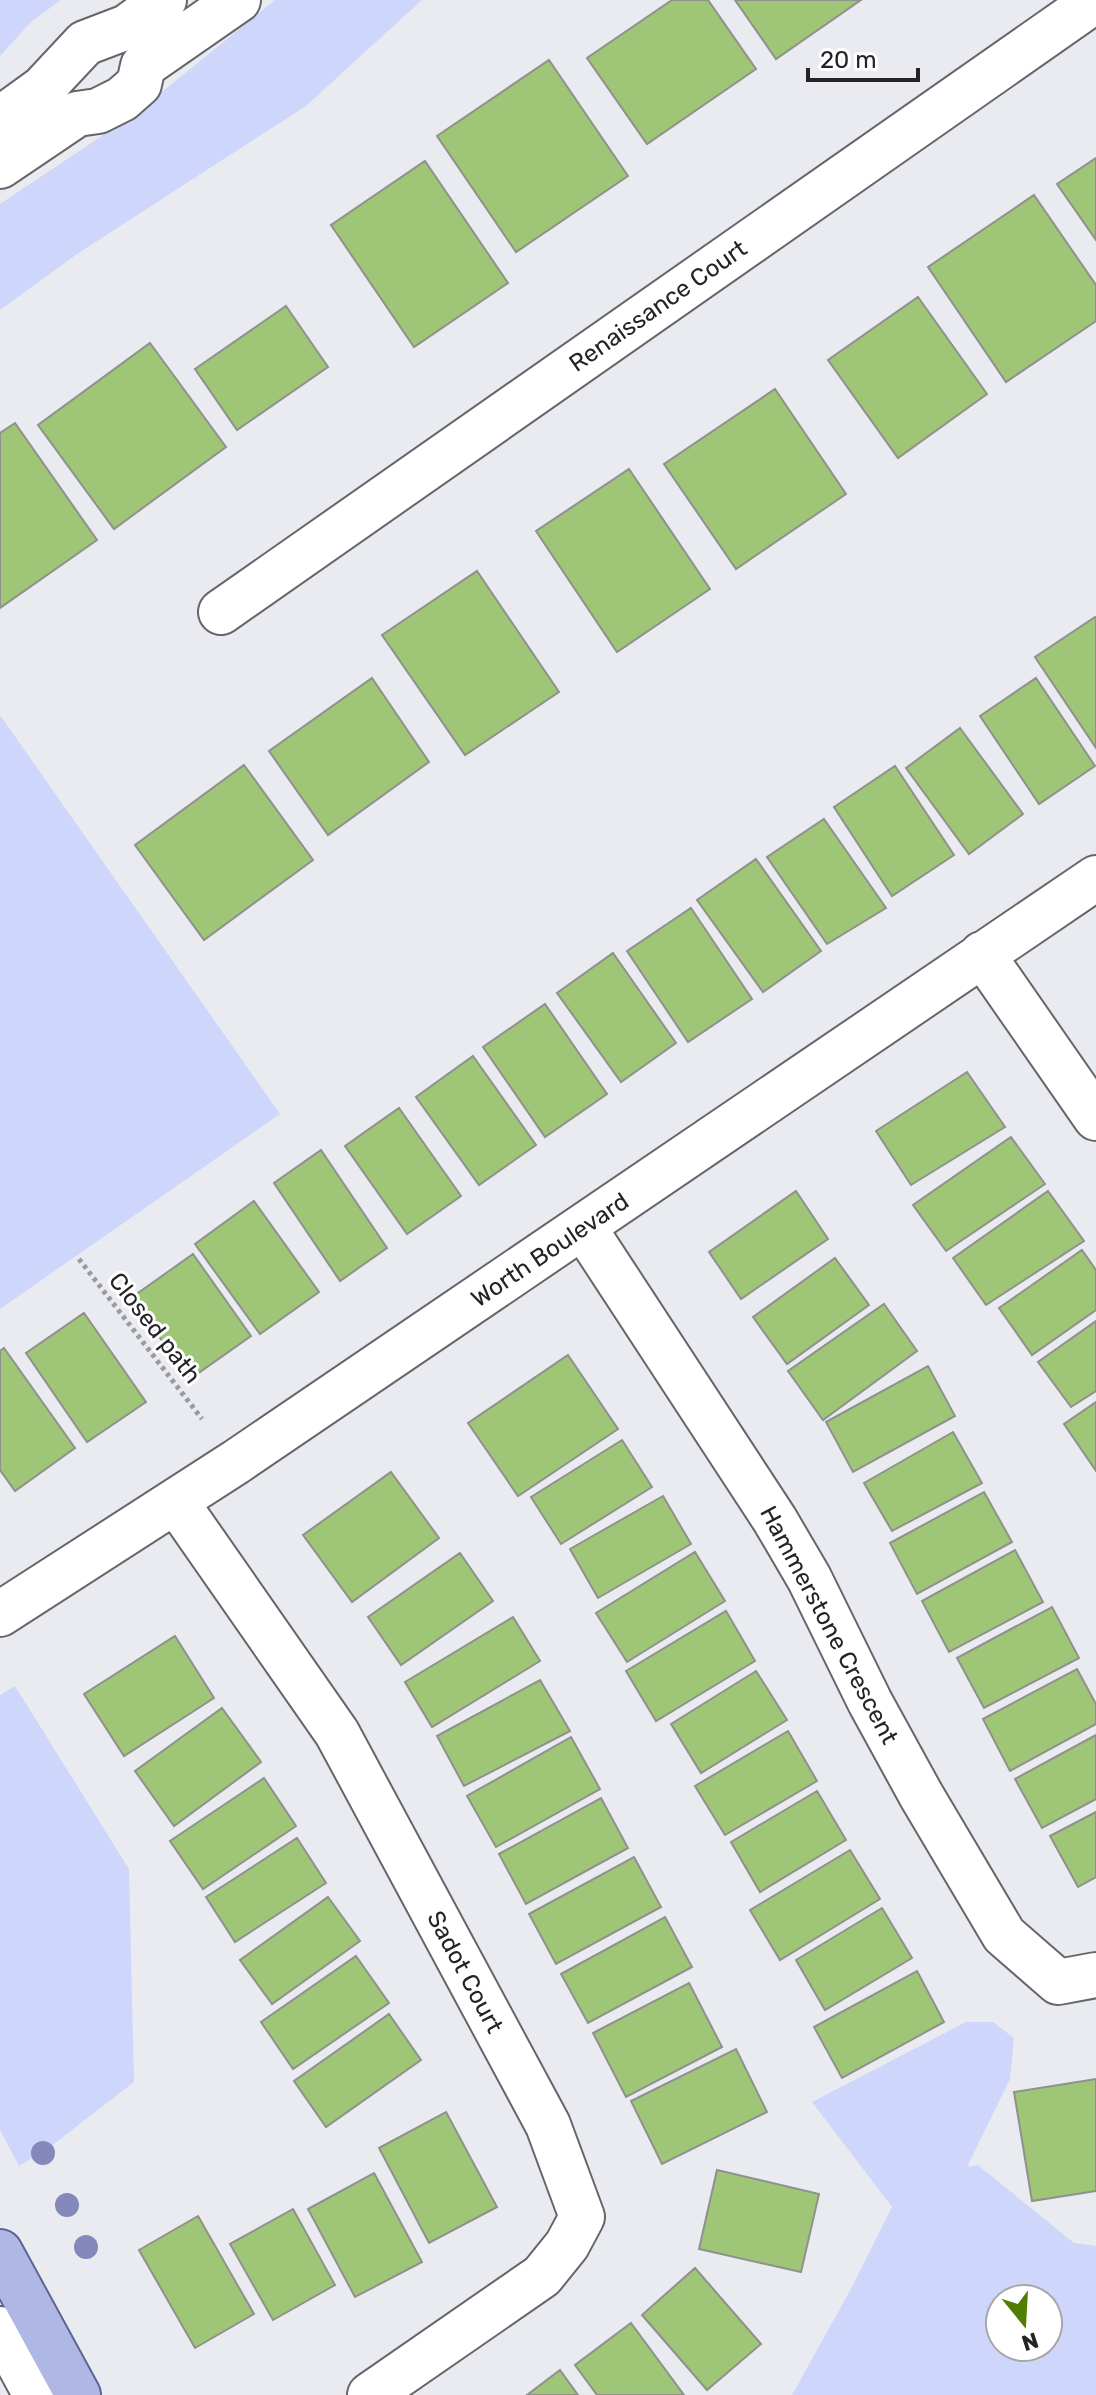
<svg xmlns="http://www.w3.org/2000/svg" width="1096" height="2395" font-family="Rubik,sans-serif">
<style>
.green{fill:#ced7fb;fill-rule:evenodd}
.building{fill:#9fc677;stroke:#8f918d;stroke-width:2}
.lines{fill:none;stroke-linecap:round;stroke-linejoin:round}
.minor-casing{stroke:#65666a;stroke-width:48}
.major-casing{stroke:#5c6596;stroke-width:48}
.path{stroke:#9a9b9f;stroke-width:5;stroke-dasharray:4 4;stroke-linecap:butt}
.minor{stroke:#fff;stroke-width:44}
.major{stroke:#afb8e4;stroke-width:44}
.tree{fill:#8488bb}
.labels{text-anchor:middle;stroke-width:6;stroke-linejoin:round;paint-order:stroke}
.street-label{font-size:24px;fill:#242426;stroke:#fff}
</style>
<rect width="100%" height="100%" fill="#eaebf0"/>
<path class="green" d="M 0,0 L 61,0 L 32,21 L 0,56 Z
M 275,0 L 422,0 L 306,106 L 77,254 L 0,310 L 0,204 L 136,113 Z
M 0,715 L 280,1114 L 0,1309 Z
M 15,1686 L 129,1869 L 134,2082 L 50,2147 L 19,2166 L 0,2130 L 0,1695 Z
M 966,2022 L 993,2022 L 1014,2038 L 1010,2079 L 967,2167 L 978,2165 L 1074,2243 L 1096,2246 L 1096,2395 L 792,2395 L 852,2287 L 892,2207 L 812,2102 ZM 1000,2299 L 1048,2299 L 1048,2347 L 1000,2347 Z"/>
<path class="building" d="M 672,0 L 708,0 L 756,69 L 647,144 L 587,58 Z
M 735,0 L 861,0 L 776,59 Z
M 549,60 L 628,176 L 516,252 L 437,136 Z
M 1096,158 L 1096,240 L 1057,184 Z
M 425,161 L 508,283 L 414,347 L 331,225 Z
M 1034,195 L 1096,285 L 1096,321 L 1006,382 L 928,267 Z
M 918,297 L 987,394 L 898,458 L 828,360 Z
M 286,306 L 328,367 L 237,430 L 195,369 Z
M 150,343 L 226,447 L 114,529 L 38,425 Z
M 775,389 L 846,494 L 736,569 L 664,464 Z
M 15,423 L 97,540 L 0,608 L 0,433 Z
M 629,469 L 710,589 L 617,652 L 536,531 Z
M 477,571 L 559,692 L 465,755 L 382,635 Z
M 1095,617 L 1096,618 L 1096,748 L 1035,657 Z
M 372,678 L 429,762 L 328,835 L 269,751 Z
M 1036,678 L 1095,766 L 1039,804 L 980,716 Z
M 960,728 L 1023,814 L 969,854 L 906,768 Z
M 244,765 L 313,860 L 204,940 L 135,845 Z
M 895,766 L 954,855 L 892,896 L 834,807 Z
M 824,819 L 886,908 L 827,944 L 767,857 Z
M 756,859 L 821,951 L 763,992 L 697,900 Z
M 691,908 L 752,999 L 688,1042 L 627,951 Z
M 613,953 L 676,1043 L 621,1082 L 557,993 Z
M 545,1004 L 607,1094 L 545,1137 L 483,1047 Z
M 473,1056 L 536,1145 L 479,1185 L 416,1097 Z
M 967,1072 L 1005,1127 L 911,1185 L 876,1131 Z
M 399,1108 L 461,1196 L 407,1234 L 345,1146 Z
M 1011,1137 L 1045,1184 L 946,1251 L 913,1205 Z
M 321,1150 L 387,1248 L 340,1281 L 274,1183 Z
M 796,1191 L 828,1239 L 741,1299 L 709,1252 Z
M 1048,1191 L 1084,1241 L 986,1305 L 953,1258 Z
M 254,1201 L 319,1292 L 260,1334 L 195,1244 Z
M 1082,1250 L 1096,1270 L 1096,1310 L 1032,1355 L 999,1308 Z
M 193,1254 L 251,1336 L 190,1379 L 131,1298 Z
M 835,1258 L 869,1305 L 787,1364 L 753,1317 Z
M 884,1304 L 917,1351 L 823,1420 L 788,1371 Z
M 84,1313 L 146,1402 L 87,1442 L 26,1353 Z
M 1096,1321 L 1096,1391 L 1071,1407 L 1038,1362 Z
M 4,1348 L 75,1448 L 15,1491 L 0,1470 L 0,1351 Z
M 568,1355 L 618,1429 L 518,1496 L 468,1423 Z
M 928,1366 L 955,1416 L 853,1472 L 826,1422 Z
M 1096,1402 L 1096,1471 L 1064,1424 Z
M 953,1432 L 982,1483 L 892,1531 L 864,1483 Z
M 622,1440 L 652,1487 L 561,1544 L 531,1497 Z
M 391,1472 L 439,1538 L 352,1602 L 303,1535 Z
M 984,1492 L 1012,1542 L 917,1594 L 890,1543 Z
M 663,1496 L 691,1544 L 598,1598 L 570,1549 Z
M 1015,1550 L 1043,1602 L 949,1652 L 922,1601 Z
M 695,1552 L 725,1601 L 627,1662 L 596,1613 Z
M 460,1553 L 493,1601 L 401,1665 L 368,1617 Z
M 1052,1607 L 1079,1658 L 984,1708 L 957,1658 Z
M 726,1611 L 755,1661 L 656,1721 L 626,1671 Z
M 513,1617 L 540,1661 L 432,1727 L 405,1682 Z
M 175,1636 L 214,1698 L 124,1756 L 84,1694 Z
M 1077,1669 L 1096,1704 L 1096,1724 L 1010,1771 L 983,1719 Z
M 756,1671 L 787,1720 L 701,1773 L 671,1724 Z
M 540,1680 L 570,1731 L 464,1786 L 437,1736 Z
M 222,1708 L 261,1762 L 174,1826 L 135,1771 Z
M 788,1731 L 817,1781 L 725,1835 L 695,1786 Z
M 1096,1735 L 1096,1799 L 1042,1828 L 1015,1779 Z
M 571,1737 L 600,1789 L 496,1847 L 467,1796 Z
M 264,1778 L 296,1826 L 203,1889 L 170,1841 Z
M 817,1791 L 846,1840 L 760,1892 L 731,1842 Z
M 601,1798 L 628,1848 L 526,1904 L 499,1854 Z
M 1096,1812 L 1096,1877 L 1078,1887 L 1050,1836 Z
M 297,1838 L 326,1883 L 235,1942 L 206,1897 Z
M 850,1850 L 880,1899 L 780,1960 L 750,1910 Z
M 634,1857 L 661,1907 L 556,1964 L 529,1914 Z
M 328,1897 L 360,1941 L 272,2004 L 240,1960 Z
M 882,1908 L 912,1958 L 825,2010 L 796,1960 Z
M 665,1917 L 692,1967 L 588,2023 L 561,1974 Z
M 356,1956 L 389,2003 L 293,2069 L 261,2022 Z
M 917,1971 L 944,2022 L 842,2078 L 814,2027 Z
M 689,1983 L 722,2047 L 626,2097 L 593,2033 Z
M 389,2014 L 421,2060 L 326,2127 L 294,2081 Z
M 736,2049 L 767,2112 L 662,2164 L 631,2101 Z
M 1096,2079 L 1096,2191 L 1032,2201 L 1014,2092 Z
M 446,2112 L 497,2207 L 429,2243 L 379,2148 Z
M 717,2170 L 819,2194 L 801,2272 L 699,2249 Z
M 374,2173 L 422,2262 L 355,2297 L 308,2209 Z
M 293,2209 L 335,2285 L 273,2320 L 230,2244 Z
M 198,2216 L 254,2314 L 195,2348 L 139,2250 Z
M 695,2268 L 761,2344 L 707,2390 L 642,2315 Z
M 631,2323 L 684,2395 L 597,2395 L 575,2365 Z
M 560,2370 L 578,2395 L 527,2395 Z"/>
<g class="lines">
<defs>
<path id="minor" d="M 0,119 L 43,88 L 85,43 L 127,27 L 164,0
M 0,166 L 77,114 L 98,111 L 122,99 L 139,84 L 143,66 L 238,0
M 221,612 L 1096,0
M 982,954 L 1096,1118
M 584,1228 L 775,1520 L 809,1578 L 870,1702 L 921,1795 L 1004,1935 L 1058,1982 L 1096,1975
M 176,1502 L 337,1733 L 548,2125 L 582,2217 L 567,2245 L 542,2276 L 370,2395
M 0,1614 L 236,1462 L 1096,878
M 0,2329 L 36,2395"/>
<path id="major" d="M 0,2252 L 78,2395"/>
</defs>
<use href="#minor" class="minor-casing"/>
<use href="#major" class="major-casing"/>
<path class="path" d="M 79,1259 L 202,1419"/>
<use href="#minor" class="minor"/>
<use href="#major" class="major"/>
</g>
<g class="tree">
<circle cx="43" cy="2153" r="12"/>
<circle cx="67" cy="2205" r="12"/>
<circle cx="86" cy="2247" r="12"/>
</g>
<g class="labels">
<g class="street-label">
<text transform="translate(658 306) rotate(-35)" y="8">Renaissance Court</text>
<text transform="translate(550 1250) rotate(-34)" y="8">Worth Boulevard</text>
<text transform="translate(155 1328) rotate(52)" y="8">Closed path</text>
<text transform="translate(829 1625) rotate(62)" y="8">Hammerstone Crescent</text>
<text transform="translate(465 1972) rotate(62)" y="8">Sadot Court</text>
</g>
</g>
<g transform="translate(1024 2323) rotate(162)"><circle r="38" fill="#ffffff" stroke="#a7a7a8" stroke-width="2"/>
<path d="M0-6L14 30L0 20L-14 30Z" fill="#517d00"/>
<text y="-12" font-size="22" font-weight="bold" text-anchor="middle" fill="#242426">N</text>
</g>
<path d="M808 68v12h110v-12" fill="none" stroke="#242426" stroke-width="4"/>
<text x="820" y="68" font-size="24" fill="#242426" stroke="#ffffff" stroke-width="6" paint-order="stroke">20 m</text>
</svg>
